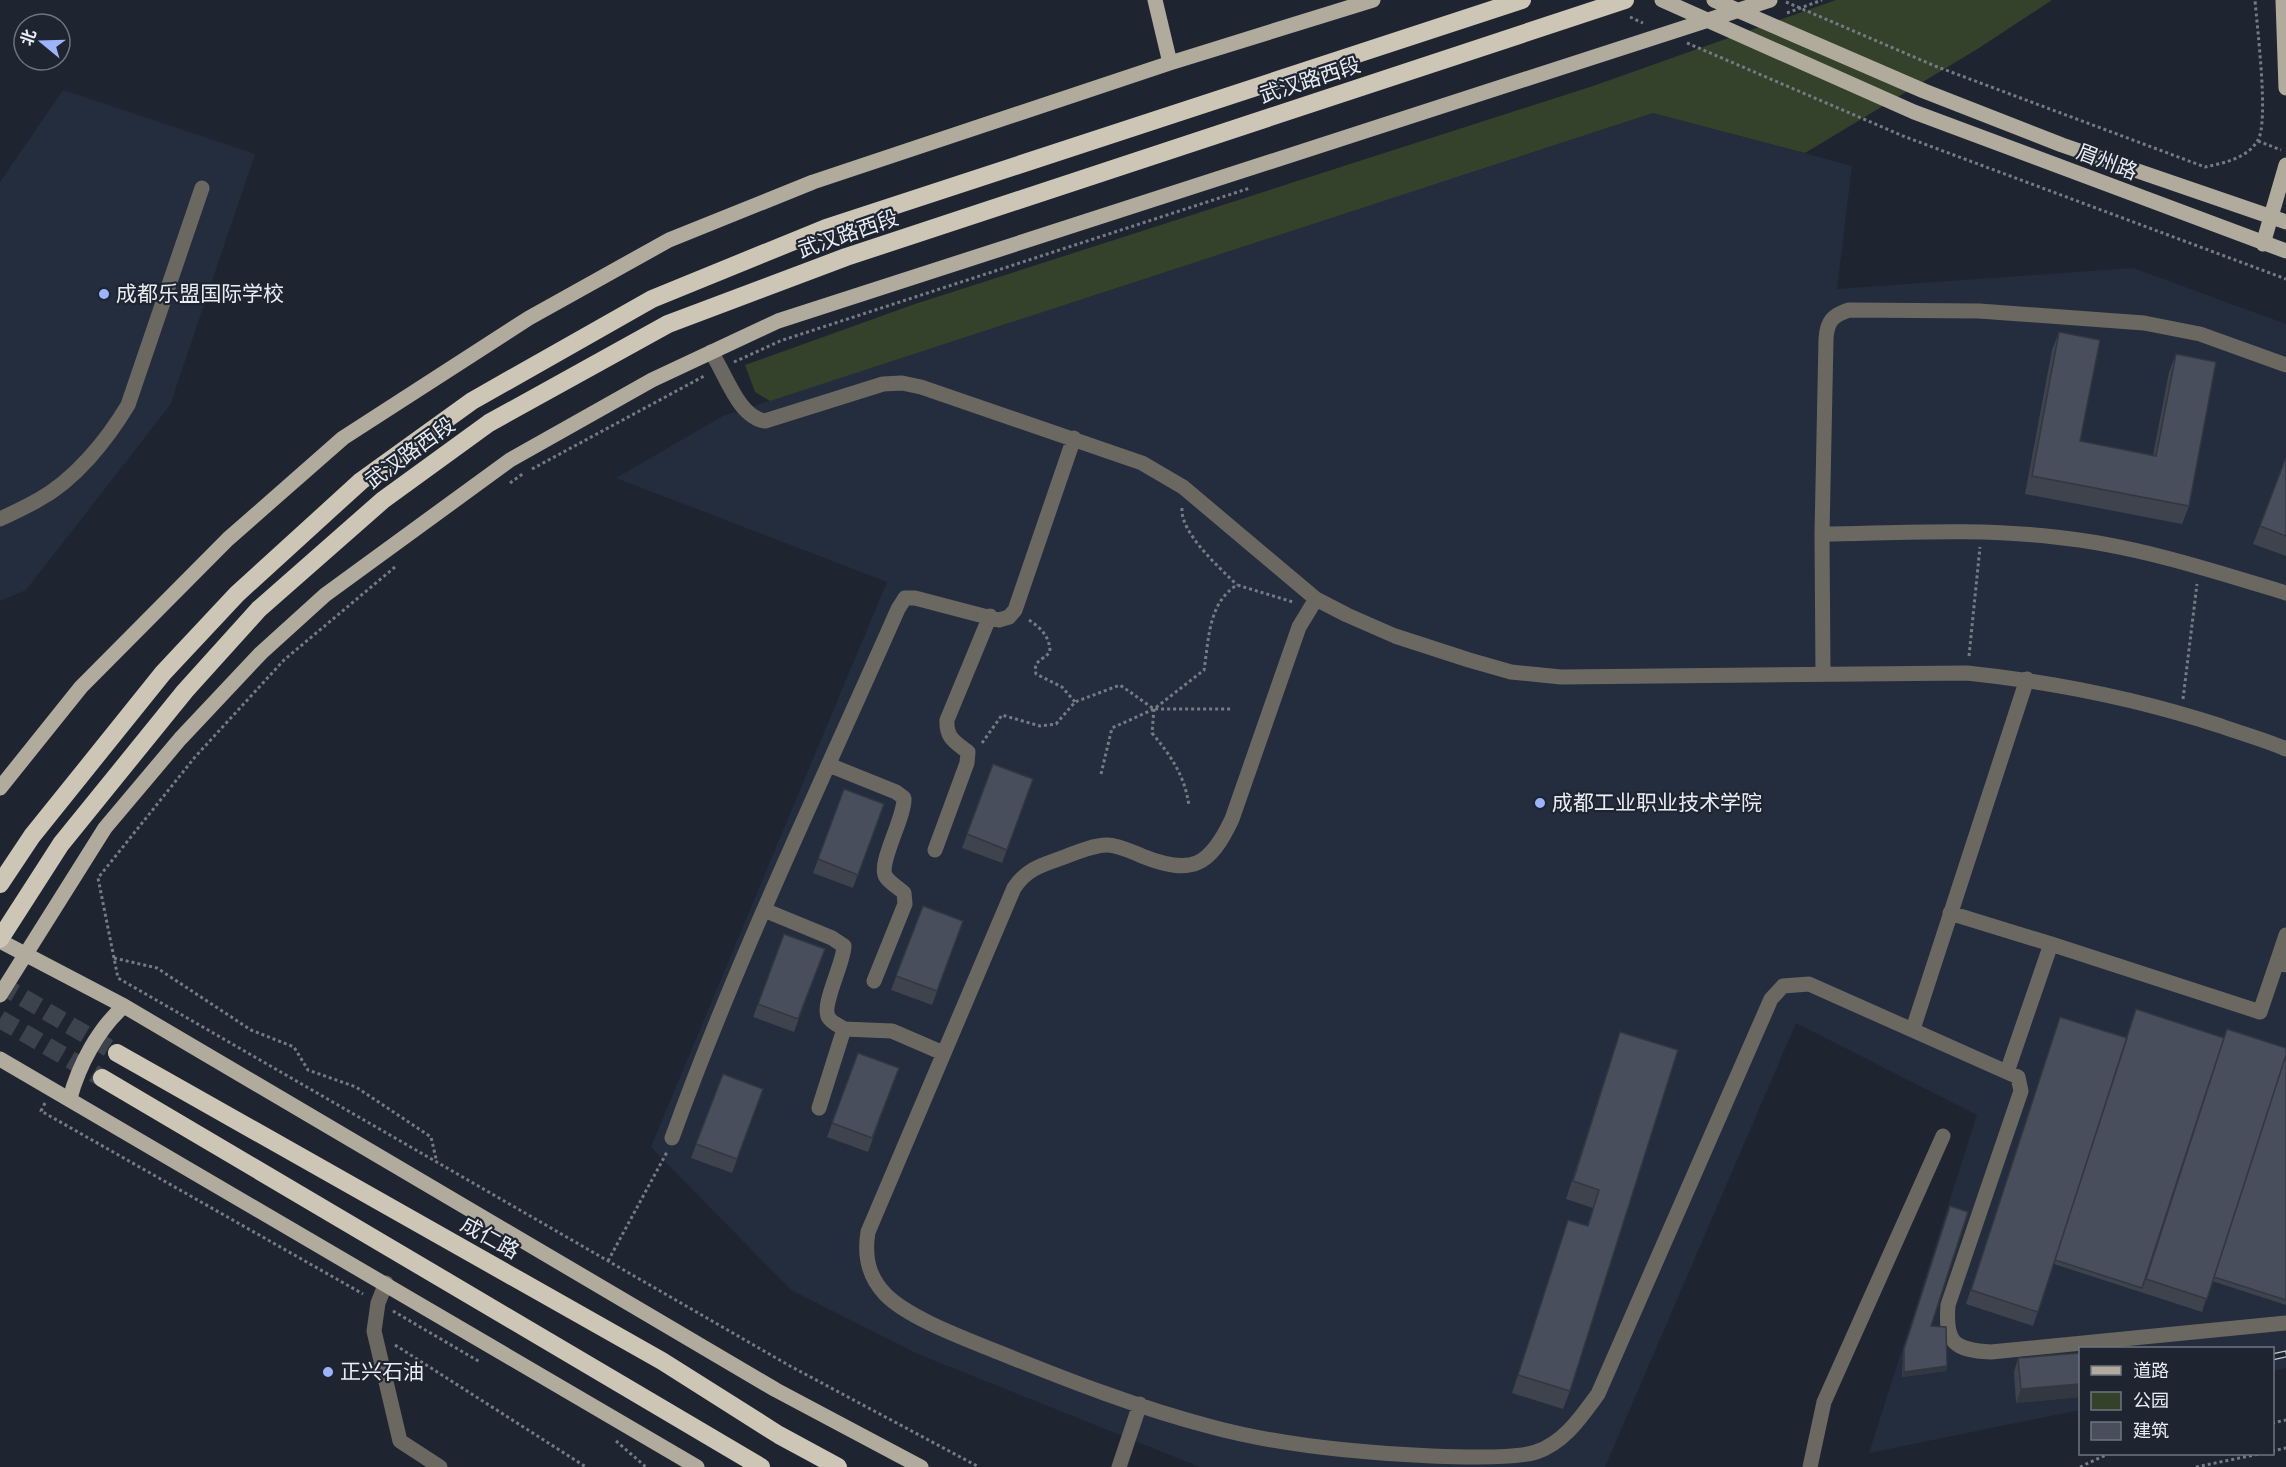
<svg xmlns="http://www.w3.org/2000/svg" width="2286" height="1467" font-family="Inter,'Noto Sans SC',sans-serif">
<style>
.built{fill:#242d3d}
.green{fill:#34422b}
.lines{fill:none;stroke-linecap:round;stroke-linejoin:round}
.highway-tunnel{stroke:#3d434d;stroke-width:18;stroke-dasharray:18 9;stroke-linecap:butt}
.path{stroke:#757b84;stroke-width:3;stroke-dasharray:3 3;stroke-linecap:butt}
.minor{stroke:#6b6862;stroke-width:15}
.major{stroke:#b1ab9e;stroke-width:15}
.highway{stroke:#cdc6b7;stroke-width:18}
.rail-casing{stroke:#c8ced5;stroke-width:7}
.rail{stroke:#1f2530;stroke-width:4.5;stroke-dasharray:14;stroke-linecap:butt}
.wall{fill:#3e434e}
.shaded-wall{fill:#323740}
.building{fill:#484e5b;stroke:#323740;stroke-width:1.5}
.poi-dot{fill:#9db4fd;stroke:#1f2530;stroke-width:2}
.labels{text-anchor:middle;stroke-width:4.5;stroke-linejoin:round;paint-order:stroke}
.street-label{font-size:21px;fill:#e8edf4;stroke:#1f2530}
.poi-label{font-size:21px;fill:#e8edf4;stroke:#1f2530;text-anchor:start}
</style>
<rect width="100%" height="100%" fill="#1f2530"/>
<path class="built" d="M 63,90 L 255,154 L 170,405 L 26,590 L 0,601 L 0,182 Z
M 1653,113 L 1852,166 L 1837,289 L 2133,268 L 2286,324 L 2286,1368 L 2273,1371 L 2272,1348 L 2080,1348 L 2080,1410 L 1869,1453 L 1977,1115 L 1796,1023 L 1605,1467 L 1200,1467 L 918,1354 L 791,1290 L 651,1147 L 887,582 L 616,478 L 723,416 Z"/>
<path class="green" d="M 1836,0 L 2052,0 L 1979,48 L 1805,153 L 1653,113 L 770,401 L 755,392 L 745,365 L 915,304 L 1593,86 Z"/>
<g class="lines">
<path class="highway-tunnel" d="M 0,984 L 117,1053
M 0,1019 L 102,1078"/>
<path class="path" d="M 1786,2 L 1935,66 L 2205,167 C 2223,163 2247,159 2258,140 C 2269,121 2257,27 2255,0
M 1787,13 L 1822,0
M 1630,17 L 1643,23
M 1687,43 L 1903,136 L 2286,279
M 2258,141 L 2281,150
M 734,362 L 780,341 L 1250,188
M 532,469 L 706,375
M 510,483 L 524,473
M 1182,508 C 1180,533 1220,568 1237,585
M 395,567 L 284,660 L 195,757 L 98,878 L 118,978 L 790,1366 L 979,1467
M 1029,620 C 1041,628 1050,637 1050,652 C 1042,661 1033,660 1036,674 L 1062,687 L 1075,702
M 1969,656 L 1980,547
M 2183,699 L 2197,584
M 1154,709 L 1152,733 C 1171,756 1185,776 1189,806
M 982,743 L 1002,715 L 1040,726 L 1056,724 L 1075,702 L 1120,685 L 1154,709 L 1231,709
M 1101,774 L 1112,728 L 1154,709 L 1204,670 C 1209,639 1208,603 1237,585 L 1293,602
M 114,958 L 157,968 L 251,1030 L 294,1047 L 308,1070 L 356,1087 L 431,1137 L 437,1163
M 45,1103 L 41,1111 L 363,1294
M 608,1261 L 667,1152
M 393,1311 L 480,1362
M 395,1345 L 586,1467
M 2272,1423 L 2286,1420
M 616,1441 L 646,1467
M 2272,1451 L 2286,1448
M 2080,1467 L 2108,1454
M 2196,1467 L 2259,1454"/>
<path class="minor" d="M 711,352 C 726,374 738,417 765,421 L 883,384 L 902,383 L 921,387 L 1142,463 L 1183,487 L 1316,599 L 1347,615 L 1395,636 L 1469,660 L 1511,672 L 1561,677 L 1967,673 C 2054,682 2138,699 2221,726 C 2243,734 2265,740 2286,749
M 0,519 C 13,513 26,507 38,500 C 75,480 107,440 128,405 L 202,188
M 1822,534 C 1899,533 1978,528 2055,537 C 2134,545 2211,570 2286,593
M 1316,599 L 1299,627 L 1232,819 C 1210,866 1192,876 1142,856 C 1132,852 1119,845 1107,845 C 1092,845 1073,854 1059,859 C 1039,866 1026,870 1014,888 L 868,1232 C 864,1256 868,1276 885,1294 C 908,1318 966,1339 998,1352 C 1067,1380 1139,1408 1212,1427 C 1283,1446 1359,1453 1432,1456 C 1457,1457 1514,1459 1536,1452 C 1564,1443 1581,1417 1598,1394 L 1771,999 L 1783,986 L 1809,984 L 2018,1077 L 2021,1091 L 1948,1305 C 1945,1343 1954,1350 1991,1352 L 2286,1323
M 1823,674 L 1822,534 L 1826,339 C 1827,321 1833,315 1849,310 L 1979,311 L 2144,323 L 2200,334 L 2286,365
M 829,765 L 896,792 L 904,798 C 905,818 877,864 886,877 C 890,883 899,888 904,893 L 905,904 L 874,981
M 935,850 L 967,763 L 968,752 C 955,742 946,738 947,720 L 990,616
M 764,910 L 832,938 L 844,946 C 844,963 820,1007 829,1018 C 832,1023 840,1026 844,1029 L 819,1108
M 1950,913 L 2051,944
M 2286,935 L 2277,962 L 2286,965
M 844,1029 L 892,1031 L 943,1053
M 1913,1029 L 2027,679
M 2007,1072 L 2051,944 L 2260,1012 L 2277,962
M 672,1138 C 737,958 821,784 898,609 L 905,598 L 915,598 L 999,620 L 1009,617 L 1015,610 L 1074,438
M 386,1283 L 378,1303 L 374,1331 L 400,1441 L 440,1467
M 1119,1467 L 1140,1404
M 1810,1467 L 1824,1402 L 1943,1136"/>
<path class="major" d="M 1155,0 L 1170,63
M 1662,0 L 1914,112 L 2286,251
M 1714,0 L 1924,91 L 2062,145 L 2286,222
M 2283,0 L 2286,88
M 2263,244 L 2286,165
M 0,788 L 81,687 L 228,539 L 343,438 L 529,318 L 669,240 L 813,182 L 1170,63 L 1373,0
M 0,941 L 124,1006 L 776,1390 L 921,1467
M 0,995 L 105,828 L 180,739 L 261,653 L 325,595 L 510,460 L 652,380 L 778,321 L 1770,0
M 0,1059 L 697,1467
M 70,1098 C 79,1065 98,1029 124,1006"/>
<path class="highway" d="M 0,884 L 32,836 L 163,673 L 237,594 L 361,481 L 472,401 L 652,299 L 826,228 L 1522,0
M 0,939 L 61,844 L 185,691 L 259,609 L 383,500 L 489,423 L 668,324 L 846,257 L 1625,0
M 117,1053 L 662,1361 L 779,1435 L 838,1467
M 102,1078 L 761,1467"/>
<defs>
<path id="rail" d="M 2272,1357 L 2286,1354"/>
</defs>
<use href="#rail" class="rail-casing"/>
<use href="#rail" class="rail"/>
</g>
<path class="wall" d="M 2059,332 L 2080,441 L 2153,455 L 2169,372 L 2176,354 L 2189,506 L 2182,524 L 2025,494 L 2052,350 Z
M 2286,457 L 2286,556 L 2253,544 Z
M 993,764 L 1033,779 L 1002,863 L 962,848 Z
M 844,789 L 884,804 L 853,888 L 813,873 Z
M 923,906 L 963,921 L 932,1005 L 891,990 Z
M 784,934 L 825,949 L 794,1032 L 753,1017 Z
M 2060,1017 L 2127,1038 L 2224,1038 L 2286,1048 L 2286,1305 L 2212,1281 L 2202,1312 L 2054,1264 L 2033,1326 L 1966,1304 Z
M 1620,1032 L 1678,1050 L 1570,1391 L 1563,1409 L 1512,1393 L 1568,1220 L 1587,1226 L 1593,1208 L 1566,1199 Z
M 858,1053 L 899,1068 L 868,1152 L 827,1137 Z
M 723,1074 L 763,1089 L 732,1173 L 691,1158 Z
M 1950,1206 L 1931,1326 L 1947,1366 L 1946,1371 L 1902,1377 L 1903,1353 Z
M 2080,1353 L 2080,1397 L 2016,1403 L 2014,1372 L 2018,1358 Z"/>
<path class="shaded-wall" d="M 1947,1366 L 1946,1371 L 1902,1377 L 1904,1372 Z
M 2080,1384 L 2080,1397 L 2016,1403 L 2021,1389 Z"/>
<path class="building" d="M 2059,332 L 2100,340 L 2080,441 L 2156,456 L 2176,354 L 2216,362 L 2189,506 L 2032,476 Z
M 2286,457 L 2286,536 L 2260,526 Z
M 993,764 L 1033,779 L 1007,850 L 967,834 Z
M 844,789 L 884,804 L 858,875 L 818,859 Z
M 923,906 L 963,921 L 937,991 L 896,976 Z
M 784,934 L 825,949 L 798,1019 L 758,1004 Z
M 2136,1009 L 2224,1038 L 2142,1288 L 2055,1260 Z
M 2060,1017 L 2127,1038 L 2038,1312 L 1971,1290 Z
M 2227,1029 L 2286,1048 L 2286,1055 L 2207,1299 L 2146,1279 Z
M 1620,1032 L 1678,1050 L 1570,1391 L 1518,1375 L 1568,1220 L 1588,1226 L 1599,1190 L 1573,1181 Z
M 858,1053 L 899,1068 L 872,1138 L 832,1123 Z
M 2286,1055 L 2286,1300 L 2214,1277 Z
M 723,1074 L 763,1089 L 737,1159 L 696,1144 Z
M 1950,1206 L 1968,1212 L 1931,1326 L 1946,1327 L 1947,1366 L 1904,1372 L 1904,1349 Z
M 2080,1353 L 2080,1384 L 2021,1389 L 2018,1358 Z"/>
<g class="poi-dot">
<circle cx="104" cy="294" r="6"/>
<circle cx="1540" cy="803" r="6"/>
<circle cx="328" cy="1372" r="6"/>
</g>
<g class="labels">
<g class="street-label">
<text transform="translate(1310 80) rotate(-18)" y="7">武汉路西段</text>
<text transform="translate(2107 162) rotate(21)" y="7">眉州路</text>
<text transform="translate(848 234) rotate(-19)" y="7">武汉路西段</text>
<text transform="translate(410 453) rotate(-36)" y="7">武汉路西段</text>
<text transform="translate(490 1238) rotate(29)" y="7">成仁路</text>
</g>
<g class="poi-label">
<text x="116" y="301">成都乐盟国际学校</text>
<text x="1552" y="810">成都工业职业技术学院</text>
<text x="340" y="1379">正兴石油</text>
</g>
</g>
<rect x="2079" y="1347" width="195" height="108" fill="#1f2530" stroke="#6f757e" stroke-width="1.5"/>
<rect x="2091" y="1366" width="30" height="9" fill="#b1ab9e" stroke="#6f757e" stroke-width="1.5"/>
<text x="2133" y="1377" font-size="18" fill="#e8edf4">道路</text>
<rect x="2091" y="1392" width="30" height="18" fill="#34422b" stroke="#6f757e" stroke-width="1.5"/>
<text x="2133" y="1407" font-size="18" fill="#e8edf4">公园</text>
<rect x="2091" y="1422" width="30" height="18" fill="#484e5b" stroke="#6f757e" stroke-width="1.5"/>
<text x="2133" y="1437" font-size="18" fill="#e8edf4">建筑</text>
<g transform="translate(42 42) rotate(289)"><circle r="28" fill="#1f2530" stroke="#6f757e" stroke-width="1.5"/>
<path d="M0-4.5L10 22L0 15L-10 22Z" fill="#9db4fd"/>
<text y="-9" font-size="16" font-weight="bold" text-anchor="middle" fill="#e8edf4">北</text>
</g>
</svg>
